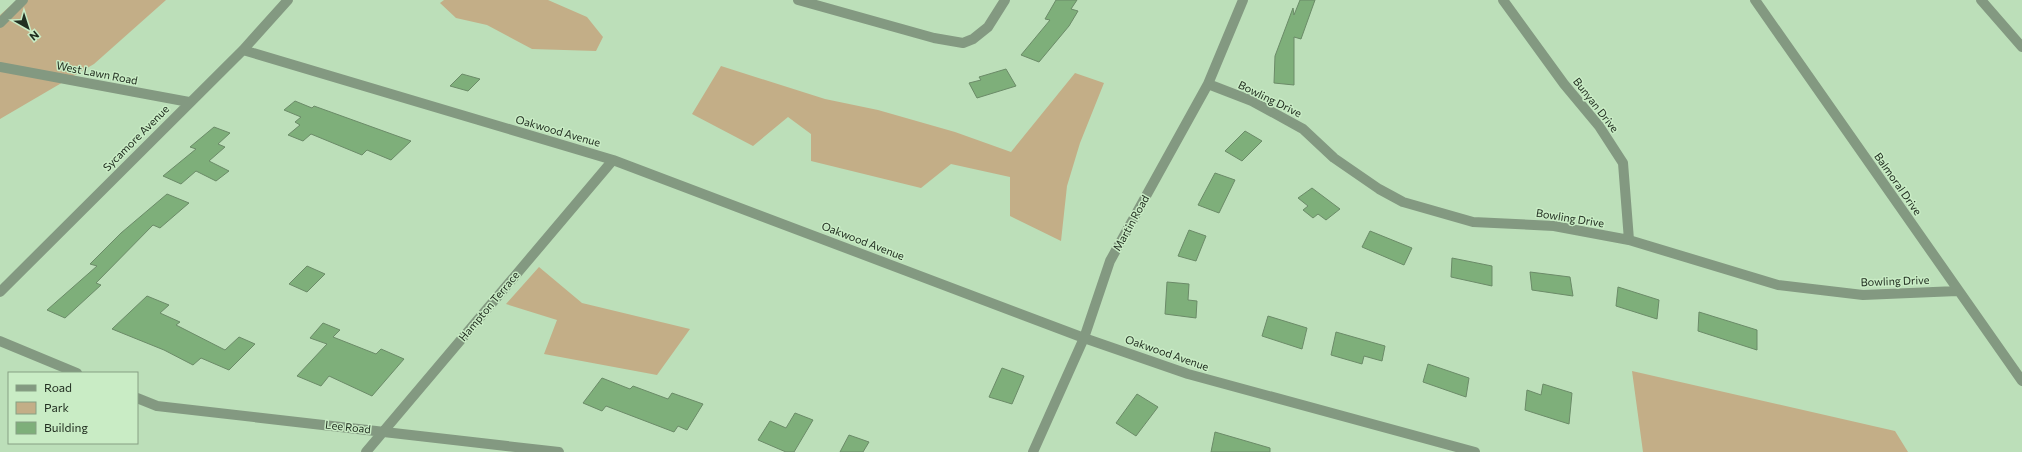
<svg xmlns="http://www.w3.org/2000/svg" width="2022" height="452" font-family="Commissioner,sans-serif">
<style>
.green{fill:#c3ae87}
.building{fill:#7eaf7a;stroke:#6b8b68}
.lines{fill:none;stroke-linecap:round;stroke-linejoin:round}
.street{stroke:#839981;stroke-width:10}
.labels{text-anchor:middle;stroke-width:3;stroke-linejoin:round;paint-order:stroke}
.street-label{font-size:11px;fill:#222f21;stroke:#c9ecc5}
</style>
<rect width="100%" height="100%" fill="#bcdfb9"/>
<path class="green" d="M 17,0 L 166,0 L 94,64 L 0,119 L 0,15 Z
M 444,0 L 548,0 L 587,17 L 603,37 L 596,51 L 532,49 L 487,25 L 456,18 L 440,3 Z
M 721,66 L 825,99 L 878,110 L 955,132 L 1011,152 L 1075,73 L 1104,83 L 1080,143 L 1067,186 L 1061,241 L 1010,216 L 1010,177 L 951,164 L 921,188 L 811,161 L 811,134 L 788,117 L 753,146 L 692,114 Z
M 539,267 L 582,303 L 690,329 L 657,375 L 544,354 L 557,320 L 506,304 Z
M 1632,371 L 1895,431 L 1908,452 L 1643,452 Z"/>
<path class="building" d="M 1056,0 L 1077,0 L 1071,9 L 1078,11 L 1069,26 L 1039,62 L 1021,55 L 1050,20 L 1045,19 Z
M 1300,0 L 1315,0 L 1301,39 L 1294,37 L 1294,85 L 1274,83 L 1275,56 L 1293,8 L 1294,15 Z
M 1006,69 L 1016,86 L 977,98 L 969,83 L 981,80 L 979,77 Z
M 462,74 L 480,79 L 468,91 L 450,86 Z
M 295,101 L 312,108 L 314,106 L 411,141 L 391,160 L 367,150 L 362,155 L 311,134 L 303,141 L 288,135 L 300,125 L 295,122 L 301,117 L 284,110 Z
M 214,127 L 230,133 L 218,144 L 225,147 L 209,161 L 229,171 L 216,181 L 196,171 L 181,184 L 163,176 L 196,149 L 190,147 Z
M 1245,131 L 1262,141 L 1242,161 L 1225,151 Z
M 1215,173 L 1235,180 L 1219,213 L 1198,205 Z
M 1312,188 L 1340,209 L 1326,220 L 1318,214 L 1313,218 L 1303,210 L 1308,206 L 1298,198 Z
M 167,194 L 189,203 L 160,228 L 153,225 L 96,283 L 101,285 L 65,318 L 47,310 L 97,266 L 90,264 L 121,233 Z
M 1189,230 L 1206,236 L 1196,261 L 1178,256 Z
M 1370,231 L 1412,248 L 1404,265 L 1362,247 Z
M 1452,258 L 1492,266 L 1492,286 L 1451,277 Z
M 307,266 L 325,274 L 307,292 L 289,284 Z
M 1530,272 L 1570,277 L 1573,296 L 1532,290 Z
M 1167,282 L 1189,284 L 1188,300 L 1197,301 L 1196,318 L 1165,314 Z
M 1618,287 L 1659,300 L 1657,319 L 1616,306 Z
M 147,296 L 169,305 L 160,313 L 180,322 L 176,325 L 225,350 L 239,337 L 255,344 L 229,370 L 201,358 L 193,365 L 164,350 L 112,329 Z
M 1699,312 L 1757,330 L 1757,350 L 1698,331 Z
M 1268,316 L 1307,328 L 1302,349 L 1262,336 Z
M 323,323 L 340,330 L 333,337 L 376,354 L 381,349 L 404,359 L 372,396 L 329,376 L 321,386 L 297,376 L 327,344 L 310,338 Z
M 1336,332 L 1385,346 L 1382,361 L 1364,356 L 1362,364 L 1331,355 Z
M 1428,364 L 1469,378 L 1466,397 L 1423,382 Z
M 1002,368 L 1024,376 L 1012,404 L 989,397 Z
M 602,378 L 630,389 L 633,386 L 668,399 L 672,393 L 703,404 L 687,430 L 678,426 L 674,432 L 606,406 L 602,411 L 583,403 Z
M 1543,384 L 1572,393 L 1569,424 L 1525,410 L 1527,390 L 1541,395 Z
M 1137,394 L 1158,407 L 1136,436 L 1116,423 Z
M 795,413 L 813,420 L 794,452 L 786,452 L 758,440 L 770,421 L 786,428 Z
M 1215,432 L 1270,448 L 1270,452 L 1211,452 Z
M 849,435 L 869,442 L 863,452 L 840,452 Z"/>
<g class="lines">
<path class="street" d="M 798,0 L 934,38 L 963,43 L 973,39 L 988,27 L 1005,0
M 1503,0 L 1564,84 L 1599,126 L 1623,163 L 1629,240
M 1755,0 L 2022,381
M 1981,0 L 2022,47
M 0,23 L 23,0
M 243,50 L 613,160 L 1084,338 L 1188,374 L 1475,452
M 0,67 L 189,102
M 1208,84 L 1252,101 L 1303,129 L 1334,158 L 1379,189 L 1403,202 L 1473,222 L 1554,226 L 1629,240 L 1778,285 L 1863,295 L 1957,291
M 0,292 L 243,50 L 288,0
M 0,341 L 77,373
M 137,398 L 157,406 L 559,452
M 366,452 L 613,160
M 1033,452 L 1084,338 L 1110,261 L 1208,84 L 1243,0"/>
</g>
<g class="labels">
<g class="street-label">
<text transform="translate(97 73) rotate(11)" y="4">West Lawn Road</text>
<text transform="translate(1270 99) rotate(26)" y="4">Bowling Drive</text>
<text transform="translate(1596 105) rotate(52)" y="4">Bunyan Drive</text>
<text transform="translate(558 131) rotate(16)" y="4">Oakwood Avenue</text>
<text transform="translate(136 138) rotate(-45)" y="4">Sycamore Avenue</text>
<text transform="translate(1898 184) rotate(55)" y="4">Balmoral Drive</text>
<text transform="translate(1570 218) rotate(9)" y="4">Bowling Drive</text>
<text transform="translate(1131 223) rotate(-61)" y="4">Martin Road</text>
<text transform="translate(863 241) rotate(21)" y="4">Oakwood Avenue</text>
<text transform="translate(1895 281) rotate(-2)" y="4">Bowling Drive</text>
<text transform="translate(489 306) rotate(-50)" y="4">Hampton Terrace</text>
<text transform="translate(1167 353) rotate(19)" y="4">Oakwood Avenue</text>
<text transform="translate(348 427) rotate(6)" y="4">Lee Road</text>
</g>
</g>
<rect x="8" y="372" width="130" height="72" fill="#c9ecc5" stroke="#86a083"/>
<rect x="16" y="385" width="20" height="6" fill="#839981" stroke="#86a083"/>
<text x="44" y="392" font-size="12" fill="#222f21">Road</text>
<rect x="16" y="402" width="20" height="12" fill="#c3ae87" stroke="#86a083"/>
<text x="44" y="412" font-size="12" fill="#222f21">Park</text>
<rect x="16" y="422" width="20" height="12" fill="#7eaf7a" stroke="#86a083"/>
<text x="44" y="432" font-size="12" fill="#222f21">Building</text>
<g transform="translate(28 28) rotate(141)" stroke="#c9ecc5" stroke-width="3" paint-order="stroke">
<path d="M0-3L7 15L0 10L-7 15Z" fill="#222f21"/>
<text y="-6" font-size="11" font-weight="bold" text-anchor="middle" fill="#222f21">N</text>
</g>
</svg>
